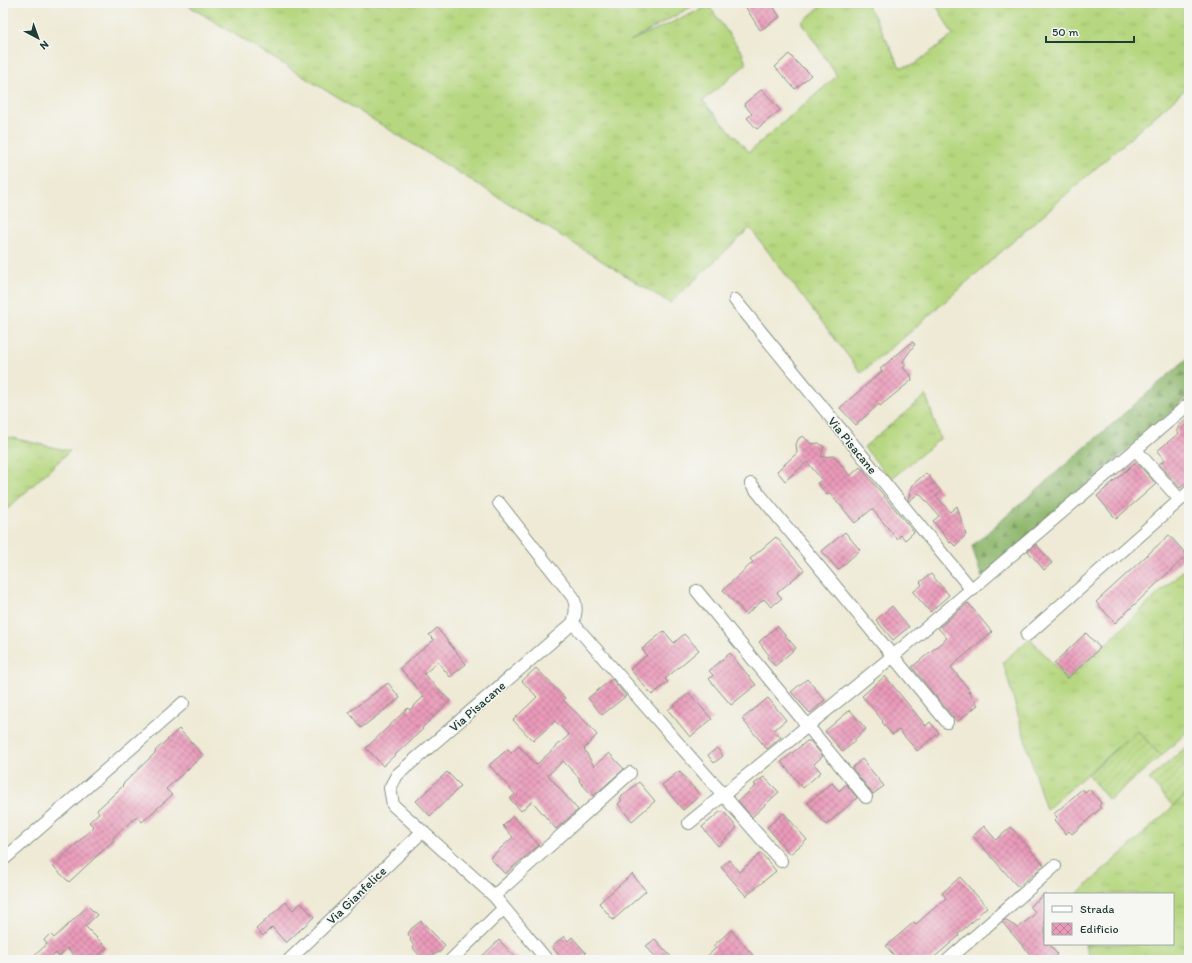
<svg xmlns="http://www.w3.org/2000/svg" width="1192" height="963" font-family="Itim,sans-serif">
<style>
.grass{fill:url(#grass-tufts);stroke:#6a8a5a}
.forest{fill:url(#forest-firs);stroke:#587a51}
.garden{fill:url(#garden-furrows);stroke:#6a8a5a}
.building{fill:url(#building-cross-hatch)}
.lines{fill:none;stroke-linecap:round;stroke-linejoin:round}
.minor-casing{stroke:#869484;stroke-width:14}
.minor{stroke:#fff;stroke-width:12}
.labels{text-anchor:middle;stroke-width:3;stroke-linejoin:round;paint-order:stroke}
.street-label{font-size:13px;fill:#1f3d34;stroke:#f6f6f2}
</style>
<defs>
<pattern id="grass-tufts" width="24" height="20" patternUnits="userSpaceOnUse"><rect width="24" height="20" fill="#b6d77f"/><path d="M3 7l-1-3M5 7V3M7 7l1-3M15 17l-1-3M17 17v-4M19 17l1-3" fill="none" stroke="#9cb96e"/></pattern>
<pattern id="forest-firs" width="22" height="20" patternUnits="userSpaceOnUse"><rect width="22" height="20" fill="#90b86e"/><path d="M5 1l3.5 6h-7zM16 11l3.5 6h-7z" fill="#75975b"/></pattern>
<pattern id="garden-furrows" width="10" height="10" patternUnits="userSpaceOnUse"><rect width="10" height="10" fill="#b6d77f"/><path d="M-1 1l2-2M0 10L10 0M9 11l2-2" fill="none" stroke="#9cb96e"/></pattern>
<pattern id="building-cross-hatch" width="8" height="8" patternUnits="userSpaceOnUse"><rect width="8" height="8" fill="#ea9ab9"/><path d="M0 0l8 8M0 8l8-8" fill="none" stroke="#bd7f97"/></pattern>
</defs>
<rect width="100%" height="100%" fill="#f6f6f2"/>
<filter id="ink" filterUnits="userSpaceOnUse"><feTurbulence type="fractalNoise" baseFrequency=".025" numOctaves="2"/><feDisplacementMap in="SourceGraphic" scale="8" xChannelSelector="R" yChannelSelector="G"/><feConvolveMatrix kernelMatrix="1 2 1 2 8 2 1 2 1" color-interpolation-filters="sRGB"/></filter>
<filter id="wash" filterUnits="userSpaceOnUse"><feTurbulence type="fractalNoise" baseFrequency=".012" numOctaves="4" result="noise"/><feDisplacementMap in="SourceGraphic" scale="16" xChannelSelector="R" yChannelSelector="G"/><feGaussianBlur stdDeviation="0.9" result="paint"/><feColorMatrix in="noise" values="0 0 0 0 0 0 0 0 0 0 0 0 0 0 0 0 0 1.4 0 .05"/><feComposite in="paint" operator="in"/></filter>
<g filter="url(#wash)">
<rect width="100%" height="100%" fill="#eeead5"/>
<path class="grass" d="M 188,3 L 698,3 L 630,41 L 709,6 L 743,54 L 746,64 L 703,101 L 749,152 L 837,76 L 802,22 L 825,3 L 865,3 L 873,14 L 900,67 L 913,65 L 953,35 L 935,3 L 1189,3 L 1189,86 L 908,334 L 861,373 L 750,228 L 670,303 L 189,6 Z
M 926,395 L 940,439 L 891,479 L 864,447 Z
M 3,436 L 70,451 L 3,513 Z
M 1189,565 L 1189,730 L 1161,756 L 1137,730 L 1046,810 L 1036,778 L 1003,662 L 1030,638 L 1067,680 Z
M 1189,792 L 1189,960 L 1090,960 L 1085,944 L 1173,944 L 1173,894 L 1077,894 Z"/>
<path class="forest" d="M 1189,357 L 1189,396 L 1081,490 L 982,578 L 972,546 Z"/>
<path class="garden" d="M 1137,730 L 1161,756 L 1109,800 L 1088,775 Z
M 1185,748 L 1189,752 L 1189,792 L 1173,806 L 1149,779 Z"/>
<g id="blocks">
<path class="building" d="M 743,3 L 771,3 L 780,17 L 760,30 Z
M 789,54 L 802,68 L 803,67 L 811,75 L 795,89 L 775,67 Z
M 762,89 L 780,110 L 757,129 L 747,118 L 752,114 L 744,104 Z
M 912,342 L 915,344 L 903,361 L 906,365 L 903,368 L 911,375 L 912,380 L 880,406 L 879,404 L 856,425 L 840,408 L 882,371 L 880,369 Z
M 1189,417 L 1189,480 L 1180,488 L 1159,464 L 1165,460 L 1157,451 L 1179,433 L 1176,431 L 1178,429 L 1178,427 Z
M 803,436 L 811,444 L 819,443 L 824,447 L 821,457 L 834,456 L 850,476 L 860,467 L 914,532 L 905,540 L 901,535 L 897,539 L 872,509 L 855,523 L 830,493 L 827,495 L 817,483 L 822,480 L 807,462 L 785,481 L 777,471 L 797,453 L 796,444 L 799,438 Z
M 1136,462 L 1156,484 L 1116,519 L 1097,496 Z
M 926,473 L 941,491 L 936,496 L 950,512 L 957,506 L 966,535 L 955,546 L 951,542 L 950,543 L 933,521 L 939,516 L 919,493 L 909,501 L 908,500 L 912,485 Z
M 845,532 L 860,550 L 838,570 L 822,551 Z
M 1169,535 L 1187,555 L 1115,623 L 1096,602 Z
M 776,537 L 804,570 L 777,593 L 782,598 L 771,607 L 764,599 L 746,615 L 723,590 L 753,562 L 750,559 Z
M 1036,544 L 1052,563 L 1044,570 L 1028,551 Z
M 931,574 L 949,595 L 930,612 L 913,592 L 922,585 L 920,582 Z
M 968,603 L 992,632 L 951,667 L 970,691 L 968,692 L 978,705 L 957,722 L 912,667 L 947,638 L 938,628 Z
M 892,606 L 909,627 L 893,640 L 876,620 Z
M 777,626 L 796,648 L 775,666 L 767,657 L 769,655 L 759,642 Z
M 437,628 L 466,664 L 450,677 L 438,662 L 424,674 L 450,701 L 422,728 L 423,729 L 383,766 L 366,748 L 408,708 L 410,710 L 424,696 L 400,668 L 434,640 L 429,635 Z
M 664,631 L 674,643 L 684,634 L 699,650 L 665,679 L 668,682 L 652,695 L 630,669 L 647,655 L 642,649 Z
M 1086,633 L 1100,648 L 1067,679 L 1054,663 Z
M 730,653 L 756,685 L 731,705 L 709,679 L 713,675 L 709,671 Z
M 536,668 L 565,698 L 563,700 L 589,725 L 597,735 L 584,749 L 594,766 L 609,753 L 624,769 L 593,796 L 579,781 L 580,779 L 563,761 L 548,775 L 578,810 L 556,829 L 532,801 L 521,811 L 510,799 L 515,794 L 489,765 L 508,749 L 511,753 L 519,746 L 536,765 L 569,735 L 555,721 L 533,741 L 513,720 L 537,697 L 522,681 Z
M 885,676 L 926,726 L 930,722 L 939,733 L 917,751 L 899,730 L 892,735 L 882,722 L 883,721 L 862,696 Z
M 612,679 L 626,696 L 602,715 L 588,698 Z
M 807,679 L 825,700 L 810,713 L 791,692 Z
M 388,683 L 400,698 L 361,728 L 349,712 Z
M 689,693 L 712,719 L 690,737 L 668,710 Z
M 768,698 L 786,720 L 774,730 L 781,737 L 767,749 L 742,719 Z
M 850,710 L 866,729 L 854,740 L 855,741 L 843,752 L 825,731 Z
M 179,729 L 203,755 L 166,789 L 172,795 L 142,822 L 137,816 L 113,838 L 114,840 L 69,882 L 53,866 L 94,827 L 89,822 L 99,813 L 97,810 L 123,786 L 122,785 L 156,752 L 155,751 Z
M 807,741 L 810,741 L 823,756 L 814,764 L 821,772 L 803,788 L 781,762 Z
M 717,748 L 723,756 L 714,763 L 708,755 Z
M 862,759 L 884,786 L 873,794 L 852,768 Z
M 679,771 L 700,795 L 683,810 L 662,785 Z
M 447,772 L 461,786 L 430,816 L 416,801 Z
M 764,777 L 779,792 L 752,817 L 738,801 L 756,786 L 754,784 Z
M 639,782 L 655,801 L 632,821 L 618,804 L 622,800 L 620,798 Z
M 832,783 L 839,791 L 846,784 L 857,798 L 826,825 L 808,803 Z
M 1082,789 L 1085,792 L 1089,789 L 1101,803 L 1099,806 L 1101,808 L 1072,834 L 1069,831 L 1066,834 L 1054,820 L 1057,817 L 1054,814 Z
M 720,812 L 724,812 L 737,828 L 718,846 L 702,827 Z
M 784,813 L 807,840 L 790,854 L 767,827 Z
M 513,816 L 539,845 L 505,874 L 490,858 L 513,837 L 503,826 Z
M 984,826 L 996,840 L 1011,827 L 1044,865 L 1018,887 L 973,836 Z
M 761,853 L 776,871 L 746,896 L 721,867 L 729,860 L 739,872 Z
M 632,874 L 646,891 L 613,920 L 599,903 Z
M 960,877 L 987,907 L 978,915 L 979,916 L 958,934 L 959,936 L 931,960 L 898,960 L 886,946 L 914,922 L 916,924 L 946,898 L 942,893 Z
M 1045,894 L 1045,944 L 1049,944 L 1057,954 L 1053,960 L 1035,960 L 1002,922 L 1005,920 L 1018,928 L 1036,913 L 1030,906 Z
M 286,902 L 293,910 L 301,903 L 314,917 L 286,943 L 272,927 L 263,936 L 256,929 Z
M 88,906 L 97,915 L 85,926 L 107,948 L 94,960 L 78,960 L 67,948 L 59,957 L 56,953 L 48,960 L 30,960 L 47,944 L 44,940 L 50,934 L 54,938 Z
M 421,921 L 445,945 L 441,951 L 426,958 L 420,956 L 413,948 L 414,946 L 410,940 L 411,938 L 408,934 L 411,929 Z
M 731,930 L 757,960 L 703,960 L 716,948 L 713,946 Z
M 564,936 L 568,941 L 572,937 L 586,953 L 583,956 L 587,960 L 563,960 L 552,947 Z
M 655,939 L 674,960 L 658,960 L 646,946 Z
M 499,940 L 518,960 L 478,960 Z"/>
</g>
</g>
<g filter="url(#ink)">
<use href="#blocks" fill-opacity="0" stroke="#869484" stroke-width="1"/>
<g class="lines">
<defs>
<path id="minor" d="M 735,300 L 972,590
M 1136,450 L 1180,500
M 751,484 L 947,722
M 499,503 L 573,597 C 577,606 576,613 573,623
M 697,591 L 866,797
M 1027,635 L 1189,492
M 689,823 L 893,656 L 1189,404
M 3,860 L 183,703
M 494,896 L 630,773
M 289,960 L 423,831
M 451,960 L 503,909
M 547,960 L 494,896 L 393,805 L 390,788 L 397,775 L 573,623 L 781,861
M 948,960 L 1055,866"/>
</defs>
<use href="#minor" class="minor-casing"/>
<use href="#minor" class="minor"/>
</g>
</g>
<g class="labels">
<g class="street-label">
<text transform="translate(853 445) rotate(51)" y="5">Via Pisacane</text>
<text transform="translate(477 706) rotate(-41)" y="5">Via Pisacane</text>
<text transform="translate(356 895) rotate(-44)" y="5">Via Gianfelice</text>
</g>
</g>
<rect width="1192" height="963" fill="none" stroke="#f6f6f2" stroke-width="16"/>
<rect x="1044" y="893" width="130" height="52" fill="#f6f6f2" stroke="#a0aca6"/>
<rect x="1052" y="906" width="20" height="6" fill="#ffffff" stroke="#a0aca6"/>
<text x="1080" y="913" font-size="12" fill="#1f3d34">Strada</text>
<rect x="1052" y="923" width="20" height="12" fill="url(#building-cross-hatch)" stroke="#a0aca6"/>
<text x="1080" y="933" font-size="12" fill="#1f3d34">Edificio</text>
<g transform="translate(38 38) rotate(139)" stroke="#f6f6f2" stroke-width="3" paint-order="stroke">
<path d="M0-3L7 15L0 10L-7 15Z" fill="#1f3d34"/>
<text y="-6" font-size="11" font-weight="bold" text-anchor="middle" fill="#1f3d34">N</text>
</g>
<path d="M1046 36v6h88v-6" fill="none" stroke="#1f3d34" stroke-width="2"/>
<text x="1052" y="36" font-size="12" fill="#1f3d34" stroke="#f6f6f2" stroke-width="3" paint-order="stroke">50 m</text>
</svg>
